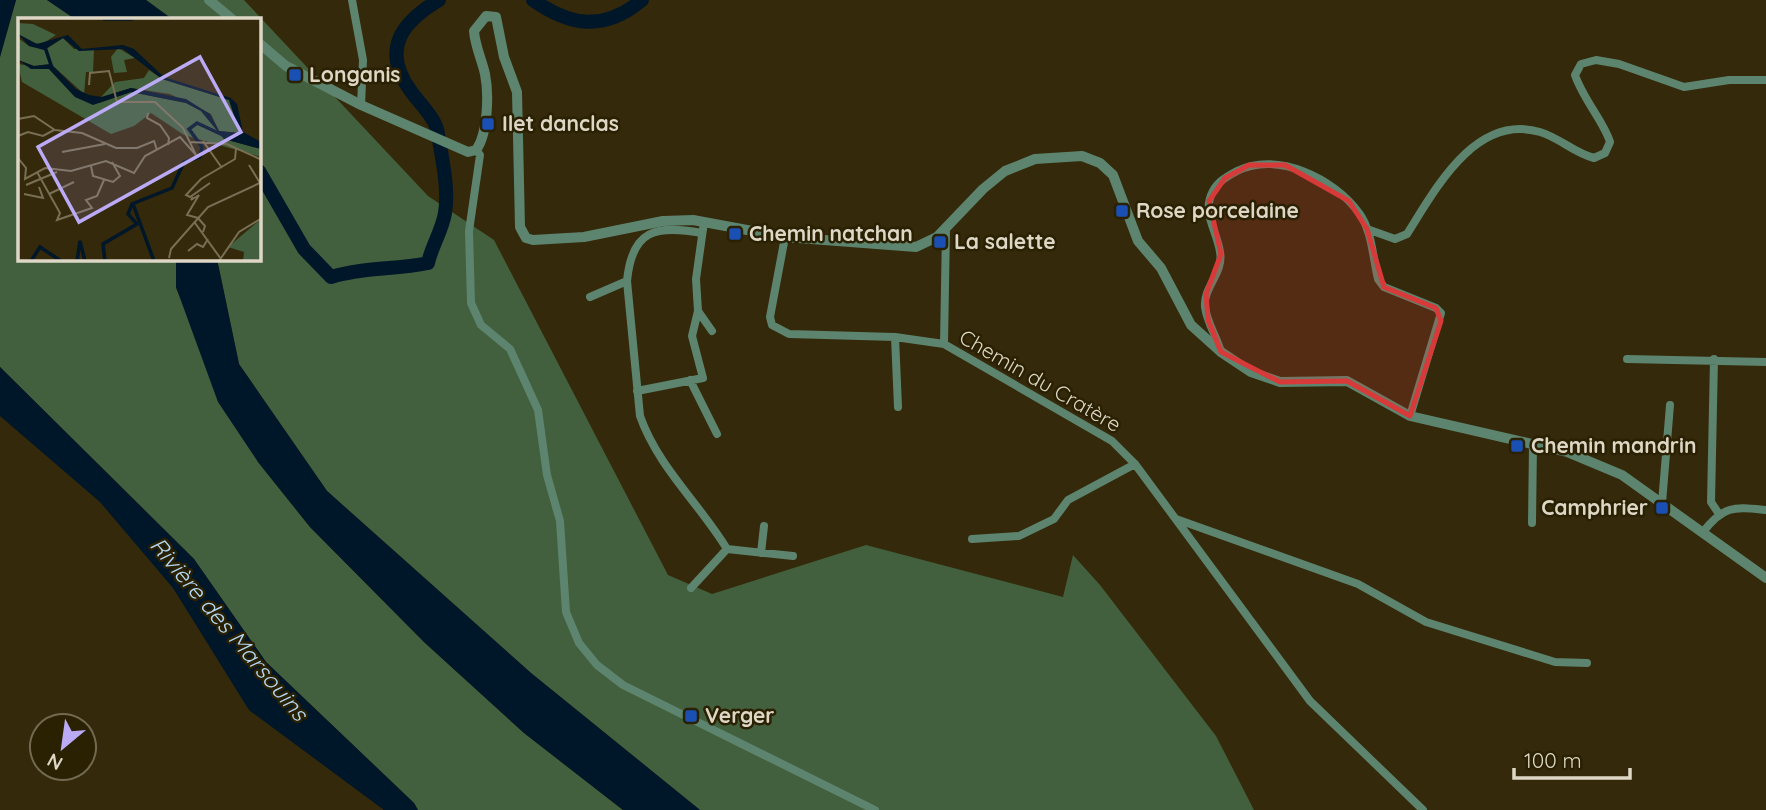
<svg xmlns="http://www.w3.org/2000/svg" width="1766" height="810" font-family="Quicksand,sans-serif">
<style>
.forest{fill:#42603e}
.water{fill:#001629}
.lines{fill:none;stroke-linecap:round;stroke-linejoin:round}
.river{stroke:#001629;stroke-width:14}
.minor{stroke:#5d846e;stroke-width:8}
.tertiary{stroke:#5d846e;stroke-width:10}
.marked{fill:#d73a38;fill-opacity:0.2;stroke:#d73a38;stroke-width:5;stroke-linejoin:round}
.transit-dot{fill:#1a4fb4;stroke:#2a2002;stroke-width:2.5}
.labels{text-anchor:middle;stroke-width:5;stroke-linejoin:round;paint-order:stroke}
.poi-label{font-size:21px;font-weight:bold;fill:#ded7c6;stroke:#2a2002;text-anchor:start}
.street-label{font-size:21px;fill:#ded7c6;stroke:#2a2002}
.water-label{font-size:23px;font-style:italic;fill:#b3d8f5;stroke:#2a2002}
.inset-river{fill:none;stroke:#001629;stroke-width:3.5}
.inset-road{fill:none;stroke:#786f55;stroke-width:2}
.view{fill:#bbaaf6;fill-opacity:0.15;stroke:#bbaaf6;stroke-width:3.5}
.inset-edge{fill:none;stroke:#ded7c6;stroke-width:3.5}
</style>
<rect width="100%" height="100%" fill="#34290a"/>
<path class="forest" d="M 16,0 L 47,0 L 75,19 L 19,19 L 19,259 L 176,259 L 176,288 L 258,462 L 310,527 L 424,642 L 524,733 L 623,810 L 418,810 L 414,803 L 266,662 L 194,559 L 0,367 L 0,57 Z
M 146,0 L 244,0 L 428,196 L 494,240 L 668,575 L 712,594 L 866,545 L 1063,597 L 1073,555 L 1100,585 L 1216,736 L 1254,810 L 700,810 L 531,673 L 327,491 L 239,364 L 217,259 L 259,259 L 259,19 L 172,19 Z"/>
<path class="water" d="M 0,0 L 16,0 L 0,57 Z
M 47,0 L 146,0 L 172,19 L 75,19 Z
M 176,259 L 217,259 L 239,364 L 327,491 L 531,673 L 700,810 L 623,810 L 524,733 L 424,642 L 310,527 L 258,462 L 218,402 L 176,287 Z
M 0,367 L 194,559 L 266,662 L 414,803 L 418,810 L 384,810 L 249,710 L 173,588 L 100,502 L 0,416 Z"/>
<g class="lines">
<path class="river" d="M 533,0 C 570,26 604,32 642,0
M 259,171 L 304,249 L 331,277 C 363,267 395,270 428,263 C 432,245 442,231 445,213 C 449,188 442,159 438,134 C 436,118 419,103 410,90 C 381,49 402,22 439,0"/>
<path class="minor" d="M 352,0 L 363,60 L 361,105
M 476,150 L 480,155 L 469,231 L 471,303 L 481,325 L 510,349 L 538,410 L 547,475 L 560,521 L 566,612 L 579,643 L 597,665 L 623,685 L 875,810
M 704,222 L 696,279 L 698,311 L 712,331
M 1367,229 L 1395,239 L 1407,234 C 1435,190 1475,113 1540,132 C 1560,138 1574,153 1594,158 L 1605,153 L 1610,142 C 1604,122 1583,99 1575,75 L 1581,64 L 1596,60 L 1619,64 L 1684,87 L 1729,80 L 1766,80
M 785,237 L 770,317 L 772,325 L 789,334 L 895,337 L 944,344 L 1112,441 L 1135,464 L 1310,701 L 1423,810
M 590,297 L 627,281
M 895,337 L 898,407
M 944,344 L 946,229
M 1221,352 C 1217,337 1207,323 1205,307 C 1203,287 1224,273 1220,252 C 1217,230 1201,213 1213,191 C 1218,181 1228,176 1237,171 C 1277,151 1334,178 1359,213 C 1372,230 1373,259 1378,279 L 1384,287 L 1436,308 L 1441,313 L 1410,416
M 1627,359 L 1766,362
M 1714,359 L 1711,502 L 1719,514
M 690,380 L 717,434
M 637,391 L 703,378 L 692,336 L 698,311
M 1662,503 L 1670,405
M 1176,519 L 1358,584 L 1426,622 L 1555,662 L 1587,663
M 1532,523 L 1533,444
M 1703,532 C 1724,505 1734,507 1766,510
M 972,539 L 1019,536 L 1054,519 L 1068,500 L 1135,464
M 727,549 L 793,556
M 761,553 L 764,526
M 691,588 L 727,549 C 699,503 658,467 640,416 L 627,281 C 632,229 656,225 702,233"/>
<path class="tertiary" d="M 209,0 L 232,19
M 259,43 L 286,66 L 361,105 L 468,152 L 476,150 C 488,134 489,94 485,74 C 482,60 475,46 474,31 L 486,16 L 496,17 L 504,57 L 517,92 L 520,227 L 526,238 L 533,240 L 584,237 L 663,221 L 693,220 L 785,237 L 916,247 L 937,237 L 983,189 L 1005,171 L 1035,159 L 1082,156 L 1100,163 L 1113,175 L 1138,241 L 1161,268 L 1191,325 L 1221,352 L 1251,372 L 1280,382 L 1347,381 L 1410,416 L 1567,452 L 1622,475 L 1766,578"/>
</g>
<path class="marked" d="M 1249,165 L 1285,165 L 1349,201 L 1367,229 L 1384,287 L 1436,308 L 1441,321 L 1410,416 L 1347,381 L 1280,382 L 1221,352 L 1208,320 L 1206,294 L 1221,254 L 1209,201 L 1225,178 Z"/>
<g class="transit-dot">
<rect x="288" y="68" width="14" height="14" rx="3.5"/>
<rect x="481" y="117" width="14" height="14" rx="3.5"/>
<rect x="1115" y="204" width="14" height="14" rx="3.5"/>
<rect x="728" y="227" width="14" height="14" rx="3.5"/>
<rect x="933" y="235" width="14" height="14" rx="3.5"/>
<rect x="1510" y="439" width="14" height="14" rx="3.5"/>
<rect x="1655" y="501" width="14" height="14" rx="3.5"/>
<rect x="684" y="709" width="14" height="14" rx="3.5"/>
</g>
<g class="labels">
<g class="poi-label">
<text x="309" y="82">Longanis</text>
<text x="502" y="131">Ilet danclas</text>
<text x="1136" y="218">Rose porcelaine</text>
<text x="749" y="241">Chemin natchan</text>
<text x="954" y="249">La salette</text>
<text x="1531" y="453">Chemin mandrin</text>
<text x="1648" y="515" text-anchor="end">Camphrier</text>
<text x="705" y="723">Verger</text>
</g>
<g class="street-label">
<text transform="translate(1040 381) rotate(30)" y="7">Chemin du Cratère</text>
</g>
<g class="water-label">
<text transform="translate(229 629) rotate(50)" y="8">Rivière des Marsouins</text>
</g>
</g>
<g transform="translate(18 18)">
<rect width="243" height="243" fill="#34290a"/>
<path d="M 0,5 L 15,6 L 38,17 L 24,26 L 14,25 L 0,16 ZM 0,20 L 11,28 L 28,31 L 45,20 L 56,31 L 76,32 L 75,54 L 68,54 L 66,76 L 33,46 L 16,48 L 0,42 ZM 100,30 L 117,40 L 106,42 L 109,54 L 96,55 L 93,39 ZM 0,46 L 31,51 L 57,79 L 81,85 L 113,74 L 168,85 L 183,93 L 206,121 L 243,131 L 243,139 L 166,117 L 133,95 L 116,108 L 93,116 L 4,64 ZM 131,52 L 144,61 L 211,82 L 222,115 L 201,113 L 193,96 L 152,76 L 113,70 L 83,79 L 97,64 L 126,60 ZM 243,201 L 243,241 L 225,243 L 226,234 L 210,229 Z" fill="#42603e"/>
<path d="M 0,16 L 19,26 L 50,17 L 64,31 L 105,27 L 116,31 L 146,59 L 213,80 L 219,86 L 225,114 L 243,124 L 243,131 L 206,121 L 183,93 L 168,85 L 113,74 L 75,87 L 57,79 L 31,51 L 13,51 L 0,42 L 16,48 L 33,46 L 58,71 L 71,77 L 84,79 L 113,70 L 168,81 L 192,96 L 201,113 L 222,115 L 211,82 L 144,61 L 105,31 L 61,33 L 45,20 L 26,32 L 11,28 Z" fill="#001629"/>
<path class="inset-river" d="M 85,1 L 115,1M 27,29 L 34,50M 115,186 L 136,243M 13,243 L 22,229 L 43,243M 59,243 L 62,223 L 67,243M 87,243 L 85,226 L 119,206 L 110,196 L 114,186 L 154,170 L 166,144 L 182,139 L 184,129 L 171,111 L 179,105 L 207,118"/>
<path class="inset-road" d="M 130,95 L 129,100 L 142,107 L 151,120 L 150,127M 0,101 L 16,98 L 37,112 L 64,115 L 98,130 L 119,130 L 136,123 L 139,132M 0,118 L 10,114 L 25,118 L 36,112M 185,123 L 204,150M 172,124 L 209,126 L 244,142M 44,134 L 87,126M 0,140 L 8,150 L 7,161 L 27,150 L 53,153 L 88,143 L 116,155 L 127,138 L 162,119 L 178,137 L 165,110 L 137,84 L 99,84 L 91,53 L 72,55 L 71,67M 231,147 L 242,165M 73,148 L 75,158 L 95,164 L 102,158 L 94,144M 19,154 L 42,195 L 39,202 L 74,190 L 68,182 L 79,178 L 86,162M 192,165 L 172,179 L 168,177 L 183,161 L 217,141 L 218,131M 8,167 L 39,154M 6,176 L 25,180 L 21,169M 31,176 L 56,164M 175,179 L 173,182 L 181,177 L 169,197 L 180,200 L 187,208 L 185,214M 177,205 L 203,241M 170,233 L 179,226 L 185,229 L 190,221M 151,240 L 153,231 L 190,189 L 244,164M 201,243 L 221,214 L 244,200"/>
<path class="view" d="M 182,39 L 223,114 L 61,204 L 20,129 Z"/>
<rect width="243" height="243" class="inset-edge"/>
</g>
<g transform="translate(63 747) rotate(209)"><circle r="33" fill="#2a2002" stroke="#726950" stroke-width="2"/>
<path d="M0-5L12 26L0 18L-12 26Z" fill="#bbaaf6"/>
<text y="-10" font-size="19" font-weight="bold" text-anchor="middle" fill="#ded7c6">N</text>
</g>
<path d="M1514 768v10h116v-10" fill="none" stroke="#ded7c6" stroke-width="3.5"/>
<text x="1524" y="768" font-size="21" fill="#ded7c6" stroke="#2a2002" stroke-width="5" paint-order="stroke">100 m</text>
</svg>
